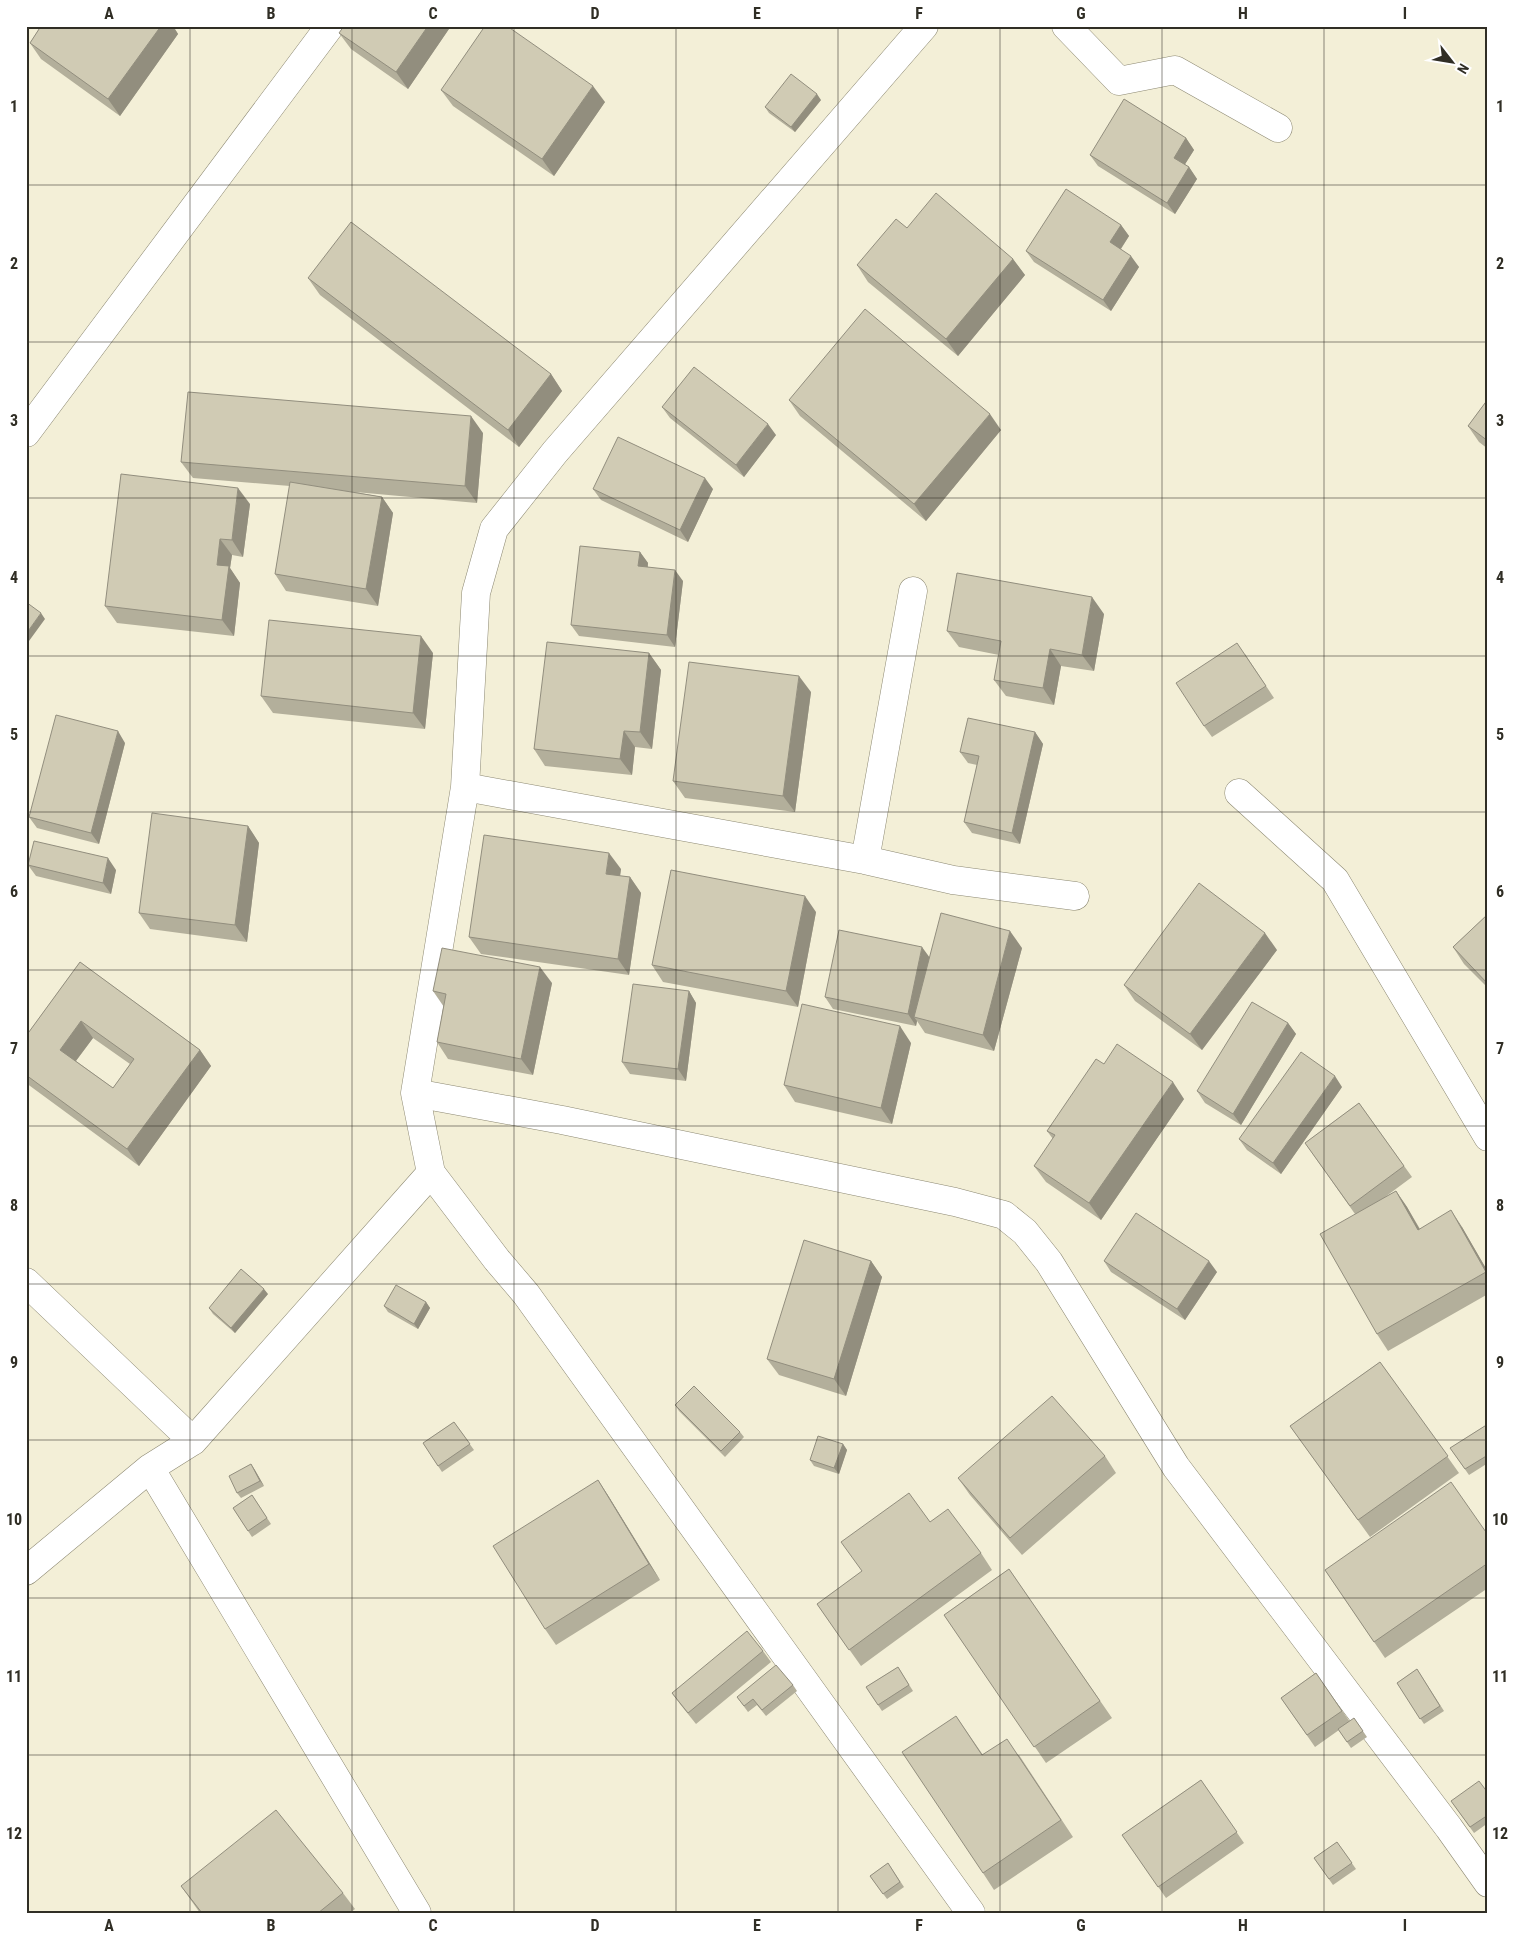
<svg xmlns="http://www.w3.org/2000/svg" width="1514" height="1939" font-family="'Roboto Condensed',sans-serif">
<style>
.lines{fill:none;stroke-linecap:round;stroke-linejoin:round}
.street-casing{stroke:#8c8872;stroke-width:29}
.street{stroke:#fff;stroke-width:28}
.wall{fill:#b3af9b;fill-rule:evenodd}
.shaded-wall{fill:#928e7e}
.building{fill:#d0cbb4;stroke:#928e7e;fill-rule:evenodd}
.grid{fill:none;stroke:#302e25;stroke-width:1;stroke-opacity:0.55}
.neatline{fill:none;stroke:#302e25;stroke-width:2}
.grid-label{font-size:16px;text-anchor:middle;font-weight:bold;fill:#302e25}
</style>
<rect width="100%" height="100%" fill="#f3efd7"/>
<g class="lines">
<defs>
<path id="street" d="M 924,26 L 555,452 L 494,529 L 476,593 L 465,787 L 415,1093 L 431,1173 L 497,1260 L 526,1294 L 971,1913
M 1066,26 L 1119,81 L 1175,70 L 1278,128
M 26,433 L 330,26
M 465,787 L 865,860 L 953,880 L 1075,896
M 1239,793 L 1335,880 L 1488,1137
M 865,860 L 913,591
M 415,1093 L 562,1120 L 955,1202 L 1004,1215 L 1025,1232 L 1049,1262 L 1176,1467 L 1449,1828 L 1488,1883
M 26,1282 L 193,1441
M 150,1468 L 417,1913
M 26,1571 L 150,1468 L 193,1441 L 431,1173"/>
</defs>
<use href="#street" class="street-casing"/>
<use href="#street" class="street"/>
</g>
<path class="wall" d="M 41,26 L 173,26 L 178,34 L 120,116 L 41,59 L 30,43 Z
M 451,26 L 408,89 L 351,49 L 339,33 Z
M 441,90 L 605,102 L 554,176 L 453,106 Z
M 821,100 L 795,132 L 769,113 L 765,107 Z
M 1186,138 L 1194,150 L 1185,164 L 1189,167 L 1197,179 L 1175,214 L 1098,166 L 1090,155 Z
M 1121,225 L 1129,236 L 1121,249 L 1139,267 L 1111,311 L 1034,262 L 1026,251 Z
M 907,228 L 1013,259 L 1025,275 L 958,356 L 868,282 L 857,265 Z
M 308,278 L 551,374 L 562,391 L 519,447 L 320,295 Z
M 1488,399 L 1488,449 L 1479,442 L 1468,426 Z
M 789,400 L 1001,430 L 926,521 L 800,416 Z
M 662,407 L 776,435 L 744,477 L 670,418 Z
M 483,433 L 477,503 L 355,492 L 382,497 L 393,513 L 378,606 L 286,591 L 275,574 L 290,486 L 193,478 L 181,462 Z
M 593,489 L 713,489 L 688,542 L 601,500 Z
M 250,504 L 243,557 L 232,555 L 230,568 L 240,583 L 234,636 L 117,623 L 105,606 Z
M 640,552 L 648,563 L 648,567 L 683,581 L 675,647 L 579,636 L 571,625 Z
M 1104,614 L 1094,671 L 1061,666 L 1054,705 L 1006,696 L 994,680 L 999,655 L 959,647 L 947,631 Z
M 433,653 L 425,729 L 273,713 L 261,696 Z
M 649,653 L 661,670 L 652,749 L 635,747 L 632,775 L 545,766 L 534,749 Z
M 1245,654 L 1274,698 L 1212,737 L 1204,726 Z
M 811,692 L 795,812 L 685,798 L 673,781 Z
M 1035,732 L 1043,744 L 1020,844 L 972,833 L 964,822 L 977,765 L 968,763 L 960,752 Z
M 125,743 L 99,844 L 37,828 L 29,817 Z
M 248,826 L 259,843 L 247,942 L 150,929 L 139,913 Z
M 28,865 L 116,870 L 111,894 L 36,876 Z
M 621,869 L 620,876 L 630,877 L 641,893 L 629,975 L 481,954 L 469,937 Z
M 816,912 L 798,1007 L 663,982 L 652,965 Z
M 1488,914 L 1488,988 L 1464,964 L 1453,947 Z
M 1022,948 L 994,1051 L 925,1033 L 917,1021 L 916,1026 L 833,1009 L 825,997 L 929,957 Z
M 1277,950 L 1202,1050 L 1135,1001 L 1124,985 Z
M 80,962 L 200,1050 L 211,1066 L 139,1166 L 26,1083 L 26,1036 ZM 93,1038 L 130,1064 L 113,1088 L 76,1061 Z
M 552,983 L 533,1075 L 448,1059 L 437,1042 L 444,1007 L 433,991 Z
M 689,991 L 696,1003 L 686,1081 L 630,1074 L 622,1062 Z
M 1288,1023 L 1296,1034 L 1241,1125 L 1205,1103 L 1197,1091 Z
M 911,1043 L 892,1124 L 795,1102 L 784,1085 Z
M 1104,1064 L 1184,1099 L 1101,1220 L 1046,1182 L 1034,1166 L 1053,1139 L 1047,1131 Z
M 1342,1087 L 1281,1174 L 1247,1150 L 1239,1139 Z
M 1359,1103 L 1412,1177 L 1385,1197 L 1396,1191 L 1407,1207 L 1420,1229 L 1462,1227 L 1488,1272 L 1488,1294 L 1388,1351 L 1377,1334 L 1355,1214 L 1305,1143 Z
M 871,1261 L 882,1277 L 846,1396 L 779,1375 L 767,1359 Z
M 1104,1261 L 1217,1272 L 1185,1320 L 1111,1272 Z
M 268,1294 L 235,1333 L 213,1314 L 209,1308 Z
M 426,1302 L 430,1308 L 418,1329 L 388,1312 L 384,1306 Z
M 1380,1362 L 1459,1473 L 1370,1537 L 1290,1426 Z
M 675,1405 L 740,1432 L 744,1437 L 725,1457 L 679,1411 Z
M 454,1422 L 474,1450 L 442,1472 L 423,1443 Z
M 1488,1424 L 1488,1463 L 1469,1475 L 1450,1448 Z
M 843,1444 L 847,1450 L 839,1474 L 814,1466 L 810,1460 Z
M 1105,1456 L 1116,1473 L 1022,1555 L 970,1495 L 958,1478 Z
M 251,1464 L 264,1486 L 241,1498 L 237,1493 Z
M 598,1480 L 609,1497 L 660,1580 L 556,1645 L 545,1629 Z
M 252,1495 L 271,1524 L 252,1537 L 233,1508 Z
M 930,1522 L 981,1553 L 992,1570 L 861,1666 L 817,1604 Z
M 1488,1535 L 1488,1588 L 1385,1658 L 1325,1570 Z
M 1009,1569 L 1112,1718 L 1046,1763 L 944,1615 Z
M 763,1651 L 771,1662 L 696,1724 L 680,1704 L 672,1693 Z
M 898,1667 L 913,1691 L 882,1711 L 866,1687 Z
M 1417,1669 L 1444,1711 L 1424,1724 L 1397,1683 Z
M 1316,1673 L 1350,1722 L 1354,1718 L 1367,1737 L 1351,1748 L 1339,1730 L 1315,1747 L 1281,1698 Z
M 793,1685 L 797,1691 L 766,1716 L 757,1705 L 748,1712 L 737,1697 Z
M 956,1716 L 983,1755 L 1019,1755 L 1073,1837 L 994,1890 L 983,1873 Z
M 1201,1780 L 1244,1843 L 1166,1898 L 1122,1835 Z
M 1488,1793 L 1488,1823 L 1474,1833 L 1451,1801 Z
M 1337,1842 L 1356,1869 L 1333,1885 L 1314,1858 Z
M 888,1863 L 904,1887 L 887,1899 L 870,1876 Z
M 181,1886 L 343,1893 L 355,1909 L 350,1913 L 200,1913 Z"/>
<path class="shaded-wall" d="M 161,26 L 173,26 L 178,34 L 120,116 L 108,99 Z
M 428,26 L 451,26 L 408,89 L 396,72 Z
M 593,86 L 605,102 L 554,176 L 542,159 Z
M 817,94 L 821,100 L 795,132 L 791,127 Z
M 1186,138 L 1194,150 L 1182,169 L 1174,158 Z
M 1189,167 L 1197,179 L 1175,214 L 1167,203 Z
M 1121,225 L 1129,236 L 1118,253 L 1110,242 Z
M 1131,256 L 1139,267 L 1111,311 L 1103,300 Z
M 1013,259 L 1025,275 L 958,356 L 946,339 Z
M 551,374 L 562,391 L 519,447 L 508,430 Z
M 990,414 L 1001,430 L 926,521 L 914,504 Z
M 471,416 L 483,433 L 477,503 L 465,486 Z
M 768,424 L 776,435 L 744,477 L 736,465 Z
M 705,478 L 713,489 L 688,542 L 680,530 Z
M 238,488 L 250,504 L 243,557 L 232,540 Z
M 382,497 L 393,513 L 378,606 L 366,589 Z
M 220,539 L 232,555 L 230,568 L 240,583 L 234,636 L 222,620 L 217,565 Z
M 640,552 L 648,563 L 646,577 L 638,566 Z
M 675,570 L 683,581 L 675,647 L 667,635 Z
M 1092,597 L 1104,614 L 1094,671 L 1082,655 Z
M 41,613 L 45,619 L 29,641 L 26,638 L 26,634 Z
M 421,636 L 433,653 L 425,729 L 413,713 Z
M 1050,649 L 1061,666 L 1054,705 L 1043,688 Z
M 649,653 L 661,670 L 652,749 L 640,732 Z
M 799,676 L 811,692 L 795,812 L 783,796 Z
M 118,731 L 125,743 L 99,844 L 91,833 Z
M 624,731 L 635,747 L 632,775 L 620,759 Z
M 1035,732 L 1043,744 L 1020,844 L 1012,833 Z
M 248,826 L 259,843 L 247,942 L 235,925 Z
M 609,853 L 621,869 L 618,890 L 606,874 Z
M 108,858 L 116,870 L 111,894 L 103,883 Z
M 630,877 L 641,893 L 629,975 L 618,959 Z
M 805,896 L 816,912 L 798,1007 L 786,991 Z
M 1010,931 L 1022,948 L 994,1051 L 983,1035 Z
M 1265,933 L 1277,950 L 1202,1050 L 1190,1034 Z
M 922,947 L 930,958 L 914,1017 L 917,1021 L 916,1026 L 908,1014 Z
M 540,967 L 552,983 L 533,1075 L 521,1059 Z
M 689,991 L 696,1003 L 686,1081 L 678,1069 Z
M 81,1021 L 93,1038 L 72,1066 L 60,1050 Z
M 1288,1023 L 1296,1034 L 1241,1125 L 1233,1114 Z
M 900,1026 L 911,1043 L 892,1124 L 881,1108 Z
M 200,1050 L 211,1066 L 139,1166 L 127,1149 Z
M 1335,1076 L 1342,1087 L 1281,1174 L 1273,1163 Z
M 1173,1082 L 1184,1099 L 1101,1220 L 1089,1203 Z
M 1396,1191 L 1407,1207 L 1429,1246 L 1418,1230 Z
M 1451,1210 L 1462,1227 L 1488,1272 L 1488,1275 Z
M 871,1261 L 882,1277 L 846,1396 L 834,1379 Z
M 1209,1261 L 1217,1272 L 1185,1320 L 1177,1309 Z
M 264,1289 L 268,1294 L 235,1333 L 231,1328 Z
M 426,1302 L 430,1308 L 418,1329 L 414,1324 Z
M 843,1444 L 847,1450 L 839,1474 L 834,1468 Z
M 251,1464 L 255,1470 L 264,1486 L 260,1481 Z
M 598,1480 L 609,1497 L 660,1580 L 649,1564 Z"/>
<path class="building" d="M 41,26 L 161,26 L 108,99 L 30,43 Z
M 344,26 L 428,26 L 396,72 L 339,33 Z
M 485,26 L 507,26 L 593,86 L 542,159 L 441,90 Z
M 791,74 L 817,94 L 791,127 L 765,107 Z
M 1124,99 L 1186,138 L 1174,158 L 1189,167 L 1167,203 L 1090,155 Z
M 1066,189 L 1121,225 L 1110,242 L 1131,256 L 1103,300 L 1026,251 Z
M 936,193 L 1013,259 L 946,339 L 857,265 L 896,219 L 907,228 Z
M 351,222 L 551,374 L 508,430 L 308,278 Z
M 865,309 L 990,414 L 914,504 L 789,400 Z
M 694,367 L 768,424 L 736,465 L 662,407 Z
M 188,392 L 471,416 L 465,486 L 181,462 Z
M 1488,399 L 1488,441 L 1468,426 Z
M 618,437 L 705,478 L 680,530 L 593,489 Z
M 121,474 L 238,488 L 232,540 L 220,539 L 217,565 L 229,566 L 222,620 L 105,606 Z
M 290,482 L 382,497 L 366,589 L 275,574 Z
M 580,546 L 640,552 L 638,566 L 675,570 L 667,635 L 571,625 Z
M 957,573 L 1092,597 L 1082,655 L 1050,649 L 1043,688 L 994,680 L 1001,641 L 947,631 Z
M 26,602 L 41,613 L 26,634 Z
M 269,620 L 421,636 L 413,713 L 261,696 Z
M 547,642 L 649,653 L 640,732 L 624,731 L 620,759 L 534,749 Z
M 1237,643 L 1266,686 L 1204,726 L 1176,683 Z
M 689,662 L 799,676 L 783,796 L 673,781 Z
M 56,715 L 118,731 L 91,833 L 29,817 Z
M 968,718 L 1035,732 L 1012,833 L 964,822 L 979,756 L 960,752 Z
M 152,813 L 248,826 L 235,925 L 139,913 Z
M 484,835 L 609,853 L 606,874 L 630,877 L 618,959 L 469,937 Z
M 34,841 L 108,858 L 103,883 L 28,865 Z
M 671,870 L 805,896 L 786,991 L 652,965 Z
M 1199,883 L 1265,933 L 1190,1034 L 1124,985 Z
M 941,913 L 1010,931 L 983,1035 L 914,1017 Z
M 1488,914 L 1488,984 L 1453,947 Z
M 839,930 L 922,947 L 908,1014 L 825,997 Z
M 442,948 L 540,967 L 521,1059 L 437,1042 L 446,994 L 433,991 Z
M 80,962 L 200,1050 L 127,1149 L 26,1075 L 26,1036 ZM 81,1021 L 134,1059 L 113,1088 L 60,1050 Z
M 633,984 L 689,991 L 678,1069 L 622,1062 Z
M 1252,1002 L 1288,1023 L 1233,1114 L 1197,1091 Z
M 802,1004 L 900,1026 L 881,1108 L 784,1085 Z
M 1117,1044 L 1173,1082 L 1089,1203 L 1034,1166 L 1055,1135 L 1047,1131 L 1096,1059 L 1104,1064 Z
M 1301,1052 L 1335,1076 L 1273,1163 L 1239,1139 Z
M 1359,1103 L 1404,1166 L 1350,1206 L 1305,1143 Z
M 1396,1191 L 1418,1230 L 1451,1210 L 1486,1272 L 1377,1334 L 1320,1234 Z
M 1136,1213 L 1209,1261 L 1177,1309 L 1104,1261 Z
M 804,1240 L 871,1261 L 834,1379 L 767,1359 Z
M 241,1269 L 264,1289 L 231,1328 L 209,1308 Z
M 396,1285 L 426,1302 L 414,1324 L 384,1306 Z
M 1380,1362 L 1448,1456 L 1358,1520 L 1290,1426 Z
M 694,1386 L 740,1432 L 721,1451 L 675,1405 Z
M 1052,1396 L 1105,1456 L 1010,1538 L 958,1478 Z
M 454,1422 L 470,1444 L 438,1466 L 423,1443 Z
M 1488,1424 L 1488,1455 L 1465,1469 L 1450,1448 Z
M 818,1436 L 843,1444 L 834,1468 L 810,1460 Z
M 251,1464 L 260,1481 L 237,1493 L 229,1476 Z
M 598,1480 L 649,1564 L 545,1629 L 493,1546 Z
M 1451,1482 L 1488,1535 L 1488,1563 L 1374,1642 L 1325,1570 Z
M 909,1493 L 930,1522 L 948,1509 L 981,1553 L 849,1650 L 817,1604 L 862,1571 L 841,1542 Z
M 252,1495 L 267,1518 L 248,1531 L 233,1508 Z
M 1009,1569 L 1100,1701 L 1034,1747 L 944,1615 Z
M 747,1631 L 763,1651 L 688,1713 L 672,1693 Z
M 776,1665 L 793,1685 L 762,1710 L 753,1699 L 744,1706 L 737,1697 Z
M 898,1667 L 909,1685 L 878,1705 L 866,1687 Z
M 1417,1669 L 1440,1706 L 1420,1719 L 1397,1683 Z
M 1316,1673 L 1342,1711 L 1307,1735 L 1281,1698 Z
M 956,1716 L 982,1755 L 1007,1739 L 1061,1820 L 983,1873 L 902,1752 Z
M 1354,1718 L 1363,1731 L 1347,1742 L 1338,1729 Z
M 1201,1780 L 1237,1832 L 1158,1887 L 1122,1835 Z
M 1479,1781 L 1488,1793 L 1488,1815 L 1470,1827 L 1451,1801 Z
M 276,1810 L 343,1893 L 318,1913 L 202,1913 L 181,1886 Z
M 1337,1842 L 1352,1863 L 1329,1879 L 1314,1858 Z
M 888,1863 L 900,1882 L 883,1894 L 870,1876 Z"/>
<path class="grid" d="M 190,26 L 190,1913M 352,26 L 352,1913M 514,26 L 514,1913M 676,26 L 676,1913M 838,26 L 838,1913M 1000,26 L 1000,1913M 1162,26 L 1162,1913M 1324,26 L 1324,1913M 26,185 L 1488,185M 26,342 L 1488,342M 26,498 L 1488,498M 26,656 L 1488,656M 26,812 L 1488,812M 26,970 L 1488,970M 26,1126 L 1488,1126M 26,1284 L 1488,1284M 26,1440 L 1488,1440M 26,1598 L 1488,1598M 26,1755 L 1488,1755"/>
<rect width="1514" height="1939" fill="none" stroke="#ffffff" stroke-width="55"/>
<g transform="translate(1452 62) rotate(121)" stroke="#ffffff" stroke-width="4" paint-order="stroke">
<path d="M0-4L9 19L0 12L-9 19Z" fill="#302e25"/>
<text y="-8" font-size="14" font-weight="bold" text-anchor="middle" fill="#302e25">N</text>
</g>
<rect x="28" y="28" width="1458" height="1884" class="neatline"/>
<g class="grid-label">
<text x="109" y="19">A</text>
<text x="271" y="19">B</text>
<text x="433" y="19">C</text>
<text x="595" y="19">D</text>
<text x="757" y="19">E</text>
<text x="919" y="19">F</text>
<text x="1081" y="19">G</text>
<text x="1243" y="19">H</text>
<text x="1405" y="19">I</text>
<text x="14" y="112">1</text>
<text x="1500" y="112">1</text>
<text x="14" y="269">2</text>
<text x="1500" y="269">2</text>
<text x="14" y="426">3</text>
<text x="1500" y="426">3</text>
<text x="14" y="583">4</text>
<text x="1500" y="583">4</text>
<text x="14" y="740">5</text>
<text x="1500" y="740">5</text>
<text x="14" y="897">6</text>
<text x="1500" y="897">6</text>
<text x="14" y="1054">7</text>
<text x="1500" y="1054">7</text>
<text x="14" y="1211">8</text>
<text x="1500" y="1211">8</text>
<text x="14" y="1368">9</text>
<text x="1500" y="1368">9</text>
<text x="14" y="1525">10</text>
<text x="1500" y="1525">10</text>
<text x="14" y="1682">11</text>
<text x="1500" y="1682">11</text>
<text x="14" y="1839">12</text>
<text x="1500" y="1839">12</text>
<text x="109" y="1931">A</text>
<text x="271" y="1931">B</text>
<text x="433" y="1931">C</text>
<text x="595" y="1931">D</text>
<text x="757" y="1931">E</text>
<text x="919" y="1931">F</text>
<text x="1081" y="1931">G</text>
<text x="1243" y="1931">H</text>
<text x="1405" y="1931">I</text>
</g>
</svg>
